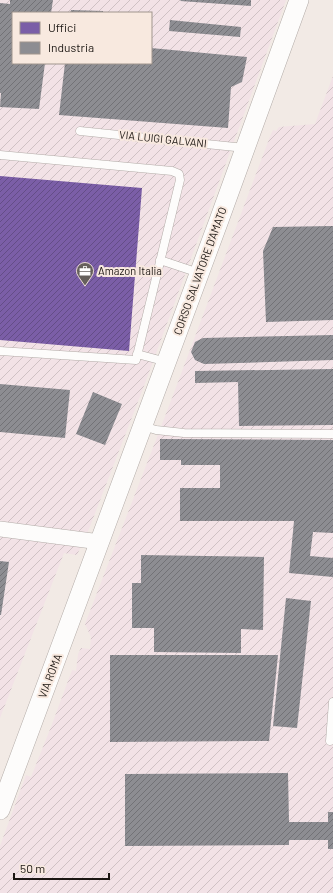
<svg xmlns="http://www.w3.org/2000/svg" width="333" height="893" font-family="Barlow,sans-serif">
<style>
.industrial{fill:url(#industrial-furrows);fill-rule:evenodd}
.offices{fill:url(#offices-hatch)}
.industry{fill:url(#industry-hatch)}
.lines{fill:none;stroke-linecap:round;stroke-linejoin:round}
.service-casing{stroke:#b3aca8;stroke-width:9}
.minor-casing{stroke:#b3aca8;stroke-width:16}
.tertiary-casing{stroke:#b3aca8;stroke-width:20}
.service{stroke:#fdfcfb;stroke-width:8}
.minor{stroke:#fdfcfb;stroke-width:15}
.tertiary{stroke:#fdfcfb;stroke-width:19}
.labels{text-anchor:middle;stroke-width:4;stroke-linejoin:round;paint-order:stroke}
.street-label{font-size:11px;fill:#1b1612;stroke:#f8e9df}
.poi-label{font-size:11px;fill:#1b1612;stroke:#f8e9df;text-anchor:start}
</style>
<defs>
<pattern id="industrial-furrows" width="10" height="10" patternUnits="userSpaceOnUse"><rect width="10" height="10" fill="#f2e2e6"/><path d="M-1 1l2-2M0 10L10 0M9 11l2-2" fill="none" stroke="#cfc1c4"/></pattern>
<pattern id="offices-hatch" width="6" height="6" patternUnits="userSpaceOnUse"><rect width="6" height="6" fill="#7b5ea7"/><path d="M-1 1l2-2M0 6l6-6M5 7l2-2" fill="none" stroke="#644d87"/></pattern>
<pattern id="industry-hatch" width="6" height="6" patternUnits="userSpaceOnUse"><rect width="6" height="6" fill="#8d8d92"/><path d="M-1 1l2-2M0 6l6-6M5 7l2-2" fill="none" stroke="#727276"/></pattern>
</defs>
<rect width="100%" height="100%" fill="#f2eae5"/>
<path class="industrial" d="M 0,0 L 286,0 L 144,386 L 89,529 L 77,555 L 64,553 L 0,718 ZM 13,13 L 151,13 L 151,63 L 13,63 Z
M 333,76 L 333,893 L 0,893 L 0,846 L 26,775 L 31,777 L 51,727 L 72,670 L 76,671 L 78,654 L 81,648 L 90,649 L 91,637 L 85,624 L 169,406 L 271,134 L 273,130 L 276,131 L 279,127 L 315,124 Z"/>
<path class="offices" d="M 0,176 L 142,188 L 129,351 L 0,340 Z"/>
<path class="industry" d="M 10,0 L 53,0 L 51,13 L 13,13 L 13,63 L 45,63 L 39,109 L 0,107 L 1,93 L 0,93 L 0,3 L 10,4 Z
M 181,0 L 251,0 L 251,6 L 180,1 Z
M 71,10 L 103,11 L 103,13 L 70,13 Z
M 170,20 L 241,27 L 240,37 L 169,31 Z
M 151,48 L 247,57 L 242,82 L 231,87 L 228,128 L 59,115 L 65,63 L 151,63 Z
M 333,226 L 333,320 L 266,322 L 263,251 L 273,227 Z
M 333,335 L 333,360 L 204,364 L 195,360 L 191,352 L 195,342 L 203,338 Z
M 332,369 L 333,369 L 333,425 L 239,426 L 238,382 L 195,383 L 195,371 Z
M 0,384 L 70,390 L 65,438 L 0,432 Z
M 93,392 L 122,404 L 105,445 L 76,434 Z
M 160,439 L 333,440 L 333,533 L 313,532 L 310,556 L 333,558 L 333,577 L 289,573 L 294,521 L 180,521 L 180,488 L 220,488 L 220,465 L 181,465 L 181,460 L 160,460 Z
M 141,555 L 264,557 L 263,630 L 241,629 L 241,653 L 154,652 L 154,628 L 132,628 L 132,583 L 141,583 Z
M 0,561 L 9,562 L 1,615 L 0,615 Z
M 286,598 L 311,601 L 297,728 L 273,726 Z
M 110,655 L 278,655 L 269,741 L 110,742 Z
M 288,773 L 289,822 L 328,822 L 328,812 L 333,812 L 333,849 L 328,849 L 328,840 L 289,840 L 289,845 L 125,846 L 125,774 Z"/>
<g class="lines">
<defs>
<path id="service" d="M 80,131 L 245,148
M 0,155 L 172,171 L 179,174 L 180,180 L 136,360 L 0,351
M 160,260 L 199,273
M 137,354 L 167,362
M 143,426 L 156,430 L 184,433 L 333,434
M 330,741 L 333,702"/>
<path id="minor" d="M 0,529 L 100,542"/>
<path id="tertiary" d="M 0,810 L 218,223 L 299,0"/>
</defs>
<use href="#service" class="service-casing"/>
<use href="#minor" class="minor-casing"/>
<use href="#tertiary" class="tertiary-casing"/>
<use href="#service" class="service"/>
<use href="#minor" class="minor"/>
<use href="#tertiary" class="tertiary"/>
</g>
<defs>
<symbol id="office-pin" viewBox="-11 -11 22 30"><path d="M0 17L-7.5 6A9.5 9.5 0 1 1 7.5 6Z" fill="#66605c" stroke="#f8e9df"/><path d="M-6-3h4V-5.5h4V-3h4V5H-6ZM-1-4.5V-3h2v-1.5ZM-6 0V1H6V0Z" fill="#fff"/></symbol>
</defs>
<g fill-rule="evenodd">
<use href="#office-pin" x="75" y="261" width="20" height="27"/>
</g>
<g class="labels">
<g class="street-label">
<text transform="translate(163 139) rotate(6)" y="4">VIA LUIGI GALVANI</text>
<text transform="translate(200 271) rotate(-70)" y="4">CORSO SALVATORE D'AMATO</text>
<text transform="translate(50 676) rotate(-69)" y="4">VIA ROMA</text>
</g>
<g class="poi-label">
<text x="98" y="275">Amazon Italia</text>
</g>
</g>
<rect x="12" y="12" width="140" height="52" fill="#f8e9df" stroke="#a0958d"/>
<rect x="20" y="22" width="20" height="12" fill="#7b5ea7" stroke="#a0958d"/>
<text x="48" y="32" font-size="12" fill="#1b1612">Uffici</text>
<rect x="20" y="42" width="20" height="12" fill="#8d8d92" stroke="#a0958d"/>
<text x="48" y="52" font-size="12" fill="#1b1612">Industria</text>
<path d="M14 873v6h95v-6" fill="none" stroke="#1b1612" stroke-width="2"/>
<text x="20" y="873" font-size="12" fill="#1b1612" stroke="#f8e9df" stroke-width="3" paint-order="stroke">50 m</text>
</svg>
